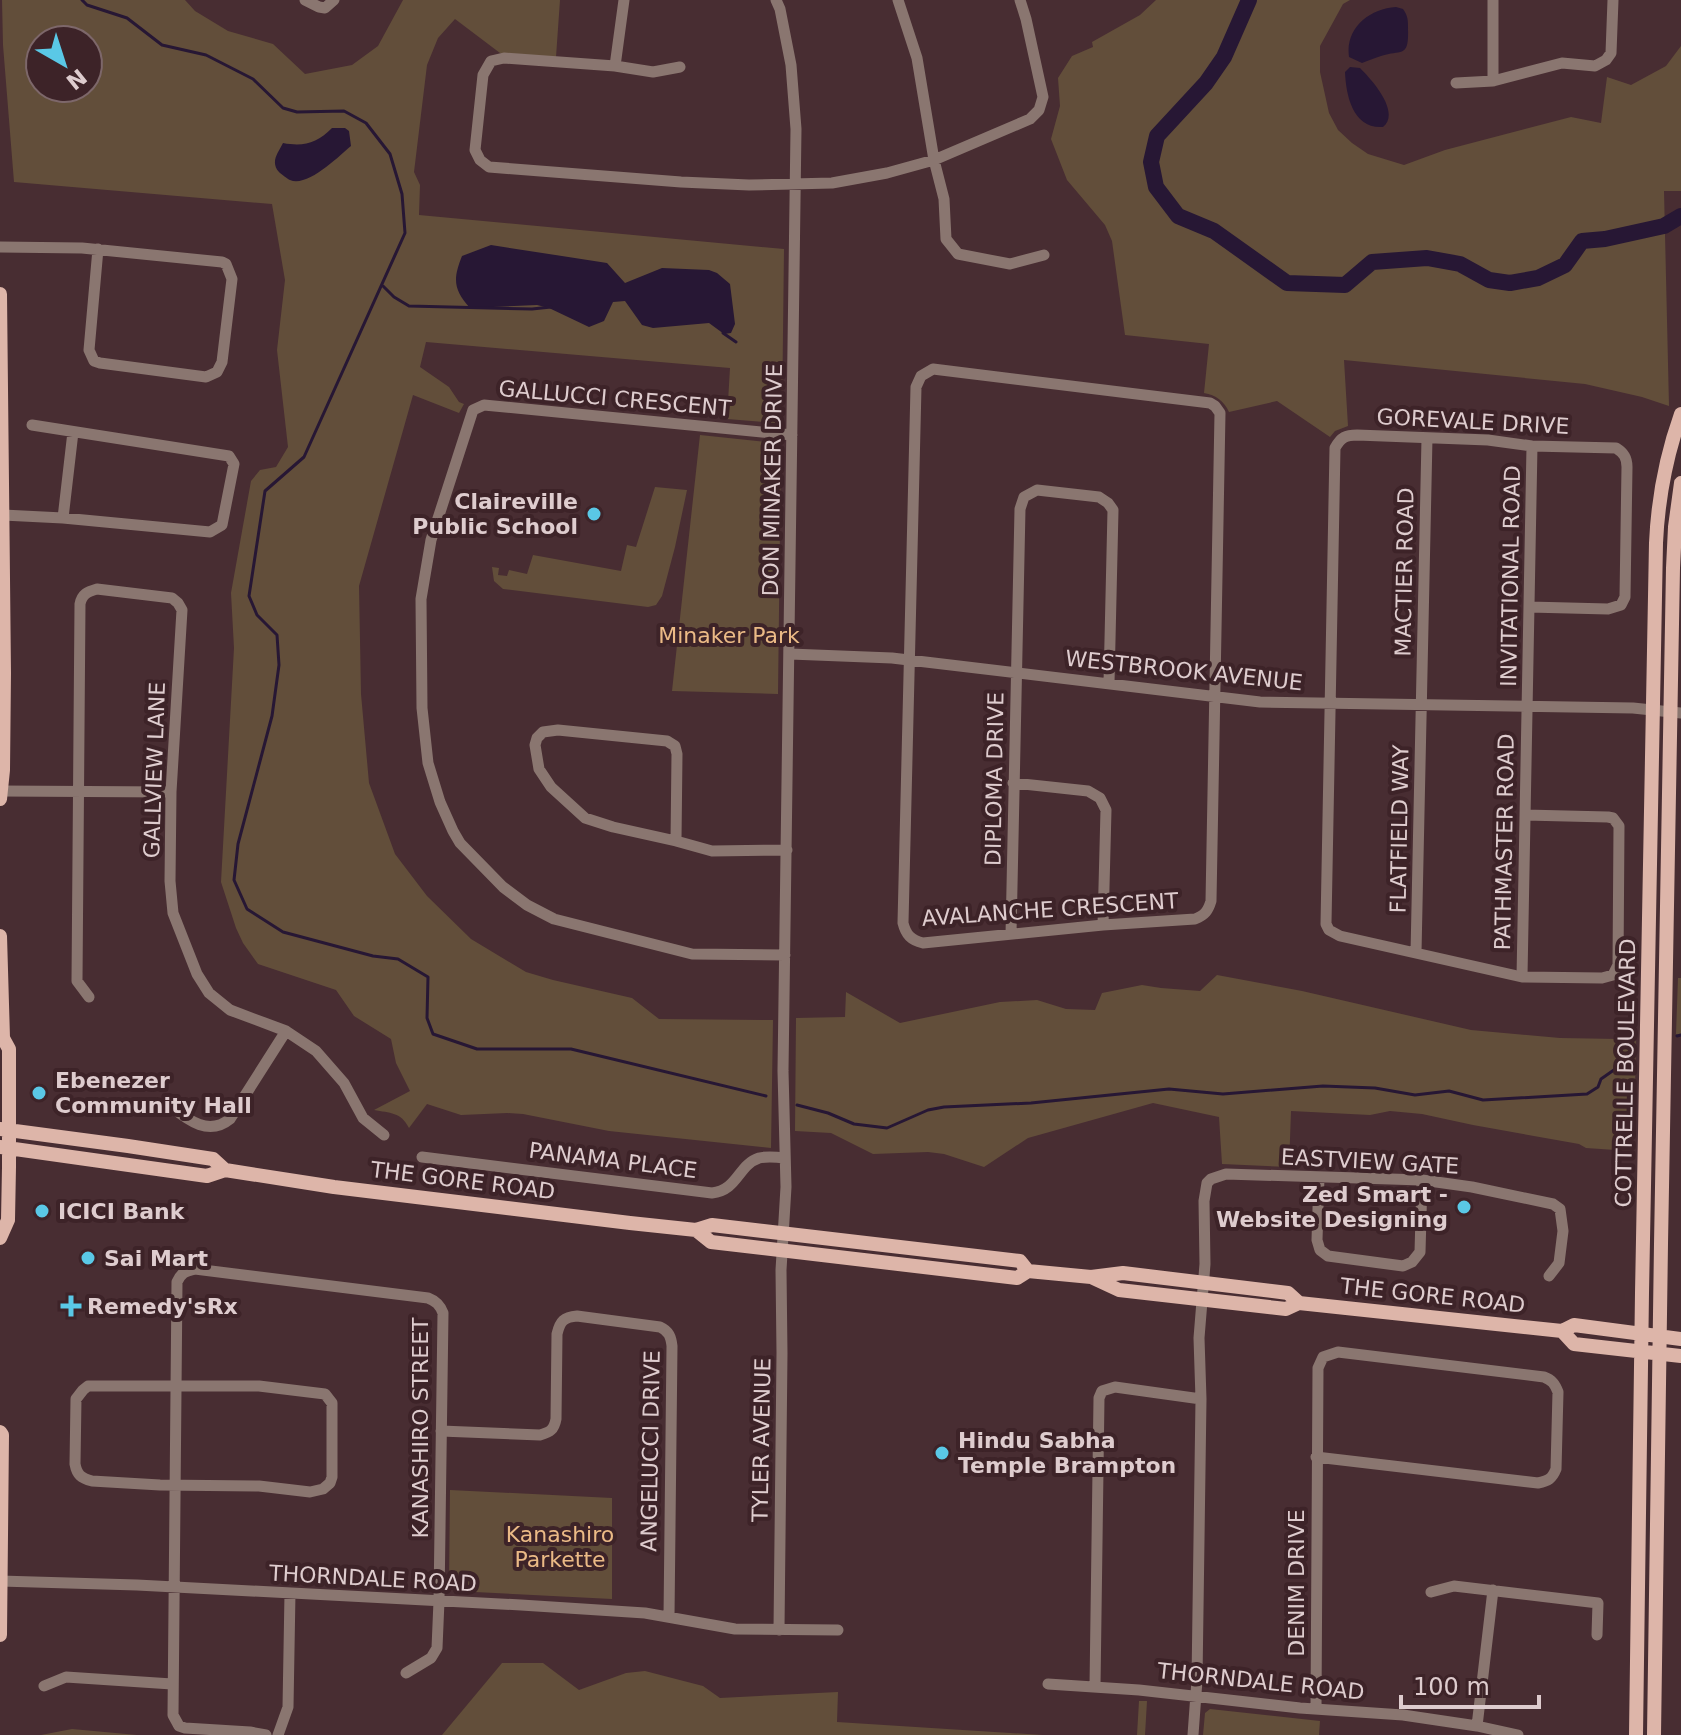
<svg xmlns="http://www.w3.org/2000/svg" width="1681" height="1735" font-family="'DejaVu Sans',sans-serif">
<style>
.green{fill:#624e3a;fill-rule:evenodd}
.water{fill:#271734}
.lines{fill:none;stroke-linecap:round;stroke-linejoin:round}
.stream{stroke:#271734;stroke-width:3}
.river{stroke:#271734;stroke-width:16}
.minor{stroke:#8a7670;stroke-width:11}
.major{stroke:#ddb5a9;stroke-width:14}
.poi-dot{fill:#5ac8e6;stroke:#3d2328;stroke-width:3}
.labels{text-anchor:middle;stroke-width:8;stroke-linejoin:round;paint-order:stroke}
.street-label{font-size:22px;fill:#deccce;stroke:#3d2328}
.poi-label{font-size:22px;font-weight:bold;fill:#deccce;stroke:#3d2328;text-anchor:start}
.park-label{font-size:22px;fill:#ebba86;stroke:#3d2328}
</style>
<rect width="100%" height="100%" fill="#482d32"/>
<path class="green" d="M 2,0 L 185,0 L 195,11 L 228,31 L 273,44 L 305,74 L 352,65 L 378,46 L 403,0 L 560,0 L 556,57 L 500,53 L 455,19 L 438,38 L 427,65 L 414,172 L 420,185 L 419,215 L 784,249 L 782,417 L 777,423 L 727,419 L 730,368 L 426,342 L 420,367 L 449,387 L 459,402 L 464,404 L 459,413 L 413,395 L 359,586 L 361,694 L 369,783 L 395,854 L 427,896 L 471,939 L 526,972 L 553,980 L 632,998 L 659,1019 L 773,1020 L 771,1148 L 609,1131 L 523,1114 L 507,1113 L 461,1115 L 427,1104 L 409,1128 C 401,1112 390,1113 374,1110 L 410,1091 L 396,1063 L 391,1039 L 354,1016 L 336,990 L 258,964 L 243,943 L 236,928 L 221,882 L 234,648 L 231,593 L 251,481 L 260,470 L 276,467 L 288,447 L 277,350 L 285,280 L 272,204 L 14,182 L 3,45 ZM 40,40 L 88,40 L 88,88 L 40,88 Z
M 1156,0 L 1350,0 L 1343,4 L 1320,46 L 1320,72 L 1329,113 L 1338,130 L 1352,143 L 1368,154 L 1404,165 L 1445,150 L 1571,117 L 1601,123 L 1607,77 L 1631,85 L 1666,66 L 1681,46 L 1681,191 L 1664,191 L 1669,406 L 1642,397 L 1585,384 L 1344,360 L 1348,426 L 1335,431 L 1330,437 L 1277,401 L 1229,412 C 1224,401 1216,395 1204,393 L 1209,344 L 1125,335 L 1112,241 L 1105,225 L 1067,180 L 1051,139 L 1060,106 L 1058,78 L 1072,56 L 1093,47 L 1092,42 L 1140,15 Z
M 700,435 L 777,443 L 781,447 L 778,694 L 672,691 Z
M 655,487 L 687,490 L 675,547 L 662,596 L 656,605 L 648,607 L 503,589 L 494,581 L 492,567 L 499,568 L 498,575 L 507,576 L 509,570 L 527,574 L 533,555 L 621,571 L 627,545 L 636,547 Z
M 1217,975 L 1302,991 L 1471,1030 L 1560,1038 L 1618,1039 L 1636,1033 L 1635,1087 L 1630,1151 L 1586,1148 L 1579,1144 L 1473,1125 L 1422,1114 L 1390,1111 L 1370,1115 L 1291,1111 L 1289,1167 L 1222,1164 L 1219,1117 L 1153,1103 L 1028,1138 L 984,1167 L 944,1154 L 928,1152 L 873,1154 L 831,1133 L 795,1131 L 796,1018 L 845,1017 L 846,992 L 900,1023 L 1000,1002 L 1037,1000 L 1066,1009 L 1095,1010 L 1102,993 L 1142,985 L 1161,988 L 1200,991 Z
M 1678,978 L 1681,978 L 1681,1036 L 1676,1034 Z
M 450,1490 L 612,1498 L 612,1599 L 455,1591 L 449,1585 Z
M 502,1663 L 543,1663 L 579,1690 L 626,1673 L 645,1671 L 703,1686 L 720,1698 L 838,1692 L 837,1722 L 1043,1735 L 442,1735 Z
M 1139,1701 L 1147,1701 L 1145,1735 L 1137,1735 Z
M 1210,1709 L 1320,1721 L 1319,1735 L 1203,1735 L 1205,1713 Z
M 72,1729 L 137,1735 L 41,1735 Z"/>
<path class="water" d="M 1396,7 L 1403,9 C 1408,16 1408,20 1408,28 C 1409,59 1402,49 1381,56 C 1374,58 1368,61 1362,63 L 1349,57 C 1345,28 1369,9 1396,7 Z
M 1350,67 L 1360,68 C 1372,80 1401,112 1383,127 C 1353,129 1346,96 1345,72 Z
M 332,128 L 345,128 L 349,131 L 351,146 C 339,156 307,188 290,180 C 289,180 280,173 279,172 C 270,162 278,153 283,143 C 304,147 317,143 332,128 Z
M 491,245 L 607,263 L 625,283 L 662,268 L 709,270 L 717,273 L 730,284 L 735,324 L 731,333 L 724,334 L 709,323 L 653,328 L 642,325 L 625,301 L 613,302 L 604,321 L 589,327 L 549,308 L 537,305 L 470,308 C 453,289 453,279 462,256 Z"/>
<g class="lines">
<path class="stream" d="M 82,0 L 87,5 L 127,18 L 162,45 L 206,55 L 253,79 L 283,108 L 297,112 L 344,111 L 366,123 L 390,154 L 402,194 L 405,233 L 304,457 L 265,491 L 249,596 L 257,615 L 277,635 L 279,665 L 272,716 L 238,844 L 234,880 L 247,909 L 283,932 L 373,956 L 398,959 L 428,977 L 427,1018 L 433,1034 L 477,1049 L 571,1049 L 766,1096
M 383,286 L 394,297 L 409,306 L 532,309 L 551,307
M 723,333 L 736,342
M 1677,1036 L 1681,1035
M 797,1105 L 828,1113 L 854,1124 L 887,1128 L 928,1110 L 944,1107 L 1031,1103 L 1169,1089 L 1223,1094 L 1323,1086 L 1375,1088 L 1415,1095 L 1449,1091 L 1483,1100 L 1587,1094 L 1598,1087 L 1601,1079 L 1631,1058"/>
<path class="river" d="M 1249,0 L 1224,57 L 1206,83 L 1157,136 L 1151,162 L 1156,187 L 1178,216 L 1214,231 L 1287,283 L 1345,285 L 1372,262 L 1427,258 L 1460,264 L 1489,280 L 1510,283 L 1538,278 L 1565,265 L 1582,241 L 1605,239 L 1664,226 L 1681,216"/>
<path class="minor" d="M 305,0 L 319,7 L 325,8 L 334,0
M 776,0 L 780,9 L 791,65 L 796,129 L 783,1071 L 786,1187 L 781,1270 L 782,1353 L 779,1630
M 898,0 L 917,58 L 934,160 L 944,199 L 946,239 L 958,254 L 1010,264 L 1044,255
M 615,66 L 624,0
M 680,67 L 653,72 L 615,66 L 504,58 L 491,61 L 483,75 L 475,150 L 480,160 L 489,167 L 681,182 L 749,185 L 832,183 L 887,173 L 934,160 L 1030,119 L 1039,110 L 1043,97 L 1026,19 L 1020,0
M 1493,81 L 1493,0
M 1456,83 L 1493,81 L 1562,63 L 1595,66 L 1606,60 L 1611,53 L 1613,0
M 0,247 L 82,248 L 222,262 L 226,264 L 232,279 L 222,362 L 217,372 L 206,377 L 100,363 L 94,361 L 89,350 L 98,249
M 933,369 L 1210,403 L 1215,406 L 1220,413 L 1211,901 C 1208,911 1205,915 1195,919 L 1103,925 L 923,943 C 911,940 906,935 903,923 L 916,387 L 921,376 Z
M 3,515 L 63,518 L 210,532 L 222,525 L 234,464 L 229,456 L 32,425
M 63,518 L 73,432
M 790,654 L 892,658 L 1260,702 L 1633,708 L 1681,713
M 1013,783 L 1088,791 L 1100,798 L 1106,810 L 1103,925
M 0,791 L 171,792
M 1525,815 L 1608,817 L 1613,818 L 1619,826 L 1618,965 L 1613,975 L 1602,978 L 1522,977 L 1340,936 L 1329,930 L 1326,924 L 1335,448 C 1341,437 1346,435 1357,435 L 1488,440 L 1532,446 L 1616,448 C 1624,453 1627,458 1627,467 L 1625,597 L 1621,605 L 1608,609 L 1529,607
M 676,841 L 677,754 L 675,746 L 667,741 L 558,730 L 543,732 L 537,738 L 535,745 L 539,769 L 551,787 L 585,818 L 613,827 L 676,841 L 712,851 L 787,850
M 1011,934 L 1020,509 L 1024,497 L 1037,490 L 1099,497 L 1108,503 L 1113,510 L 1109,683
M 1416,953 L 1427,438
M 785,955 L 692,954 L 554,919 L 527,905 L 503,887 L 460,843 L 453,831 L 440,802 L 428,763 L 422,708 L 421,599 L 431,540 L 473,410 L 484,405 L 792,435
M 1522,977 L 1532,446
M 89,997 L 77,981 L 80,604 C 82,594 87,592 97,589 L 172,598 L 178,603 L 182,610 L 171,792 L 170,881 L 173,913 L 197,974 L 209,993 L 230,1010 L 286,1031 L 316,1051 L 344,1083 L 363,1118 L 384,1135
M 169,1105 C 187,1119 208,1137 230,1119 L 286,1031
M 422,1157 L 712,1193 C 738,1190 738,1165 759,1158 C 767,1156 777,1157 785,1158
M 1319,1177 L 1317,1240 L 1320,1250 L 1328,1256 L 1403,1266 L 1412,1262 L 1420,1252 L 1422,1180
M 88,1386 L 259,1386 L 325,1394 L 332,1403 L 332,1477 L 330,1483 L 323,1489 L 310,1492 L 259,1486 L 160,1485 L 92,1481 C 81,1478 77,1475 75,1464 L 76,1399 L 83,1390 Z
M 441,1431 L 540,1435 C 550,1432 554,1430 556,1419 L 557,1334 C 560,1321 564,1317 577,1316 L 660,1327 C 669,1331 671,1337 672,1346 L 669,1617
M 0,1581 L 137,1585 L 521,1605 L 645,1613 L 735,1629 L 838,1630
M 1431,1592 L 1454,1586 L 1598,1603 L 1597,1635
M 1048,1684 L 1139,1690 L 1300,1708 L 1403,1715 L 1477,1726 L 1518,1735
M 44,1686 L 66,1677 L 172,1684
M 1095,1687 L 1099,1398 L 1102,1391 L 1115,1387 L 1201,1399
M 1316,1708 L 1318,1368 L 1323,1357 L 1338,1352 L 1544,1377 C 1552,1380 1555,1384 1558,1392 L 1556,1469 C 1552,1479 1548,1481 1538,1483 L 1316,1457
M 1477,1726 L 1493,1590
M 266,1735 L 250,1732 L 185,1728 L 179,1726 L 173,1715 L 177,1282 C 181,1273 185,1271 195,1269 L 428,1298 C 436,1301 440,1305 443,1313 L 439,1601 L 437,1648 L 431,1658 L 406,1673
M 278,1735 L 288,1707 L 290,1593
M 1193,1735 L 1197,1680 L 1201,1399 L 1199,1338 L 1205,1264 L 1204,1201 L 1207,1183 L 1211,1179 L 1226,1174 L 1422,1180 L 1472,1187 L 1553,1204 L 1560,1209 L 1563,1231 L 1559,1263 L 1549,1276"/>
<path class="major" d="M 0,294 L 4,673 L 3,770 L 0,799
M 0,936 L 3,1038 L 9,1049 L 9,1167 L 8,1220 L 0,1238
M 0,1129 L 128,1146 L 213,1159 L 225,1170
M 0,1147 L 207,1176 L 225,1170 L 334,1187 L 630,1223 L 696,1230 L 712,1225 L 1020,1261 L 1028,1271
M 696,1230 L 711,1242 L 1017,1278 L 1028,1271 L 1091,1277 L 1123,1273 L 1288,1293 L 1299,1303
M 1091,1277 L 1119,1290 L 1286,1309 L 1299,1303 L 1562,1331 L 1574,1325 L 1681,1339
M 1562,1331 L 1574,1344 L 1681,1356
M 0,1432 L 2,1435 L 0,1635
M 1636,1735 L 1642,1293 L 1656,543 C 1658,499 1666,456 1681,414
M 1654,1735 L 1661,1244 L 1673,568 L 1675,527 L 1681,483"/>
</g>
<g class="poi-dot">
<circle cx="594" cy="514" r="8"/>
<circle cx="39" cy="1093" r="8"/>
<circle cx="1464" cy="1207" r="8"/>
<circle cx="42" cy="1211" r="8"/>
<circle cx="88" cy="1258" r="8"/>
<path d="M67 1294h8v8h8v8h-8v8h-8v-8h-8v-8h8z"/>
<circle cx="942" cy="1453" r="8"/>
</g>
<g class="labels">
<g class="street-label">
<text transform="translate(615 398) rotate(5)" y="8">GALLUCCI CRESCENT</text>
<text transform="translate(1473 421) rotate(3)" y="8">GOREVALE DRIVE</text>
<text transform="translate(772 480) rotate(-89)" y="8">DON MINAKER DRIVE</text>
<text transform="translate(1404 572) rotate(-89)" y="8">MACTIER ROAD</text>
<text transform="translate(1510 576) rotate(-89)" y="8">INVITATIONAL ROAD</text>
<text transform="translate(1184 670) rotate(6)" y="8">WESTBROOK AVENUE</text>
<text transform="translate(154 770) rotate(-88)" y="8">GALLVIEW LANE</text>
<text transform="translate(994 779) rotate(-89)" y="8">DIPLOMA DRIVE</text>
<text transform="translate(1399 829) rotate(-89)" y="8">FLATFIELD WAY</text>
<text transform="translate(1504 842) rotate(-89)" y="8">PATHMASTER ROAD</text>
<text transform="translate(1050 909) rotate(-4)" y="8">AVALANCHE CRESCENT</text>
<text transform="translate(1625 1073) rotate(-89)" y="8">COTTRELLE BOULEVARD</text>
<text transform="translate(613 1160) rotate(7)" y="8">PANAMA PLACE</text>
<text transform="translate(1370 1161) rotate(3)" y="8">EASTVIEW GATE</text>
<text transform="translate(463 1180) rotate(7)" y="8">THE GORE ROAD</text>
<text transform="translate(1433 1295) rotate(6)" y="8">THE GORE ROAD</text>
<text transform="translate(420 1428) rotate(-90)" y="8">KANASHIRO STREET</text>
<text transform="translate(761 1440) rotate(-89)" y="8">TYLER AVENUE</text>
<text transform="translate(650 1451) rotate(-89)" y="8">ANGELUCCI DRIVE</text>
<text transform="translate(373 1578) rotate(3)" y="8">THORNDALE ROAD</text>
<text transform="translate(1296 1583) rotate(-90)" y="8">DENIM DRIVE</text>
<text transform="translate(1261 1681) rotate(6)" y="8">THORNDALE ROAD</text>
</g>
<g class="poi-label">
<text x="578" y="509" text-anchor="end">Claireville<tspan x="578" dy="25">Public School</tspan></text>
<text x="55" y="1088">Ebenezer<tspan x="55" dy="25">Community Hall</tspan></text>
<text x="1448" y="1202" text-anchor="end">Zed Smart -<tspan x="1448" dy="25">Website Designing</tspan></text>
<text x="58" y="1219">ICICI Bank</text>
<text x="104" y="1266">Sai Mart</text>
<text x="87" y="1314">Remedy'sRx</text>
<text x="958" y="1448">Hindu Sabha<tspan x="958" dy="25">Temple Brampton</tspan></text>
</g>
<g class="park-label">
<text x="729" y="643">Minaker Park</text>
<text x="560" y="1542">Kanashiro<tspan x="560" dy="25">Parkette</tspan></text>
</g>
</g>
<g transform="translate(64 64) rotate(141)"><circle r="38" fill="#3d2328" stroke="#7d676a" stroke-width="2"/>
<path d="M0-6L14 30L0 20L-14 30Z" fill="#5ac8e6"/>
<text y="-12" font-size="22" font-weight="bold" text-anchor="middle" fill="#deccce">N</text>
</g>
<path d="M1401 1695v12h138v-12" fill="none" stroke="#deccce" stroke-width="4"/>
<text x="1413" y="1695" font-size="24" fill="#deccce" stroke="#3d2328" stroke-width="6" paint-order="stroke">100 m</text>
</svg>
